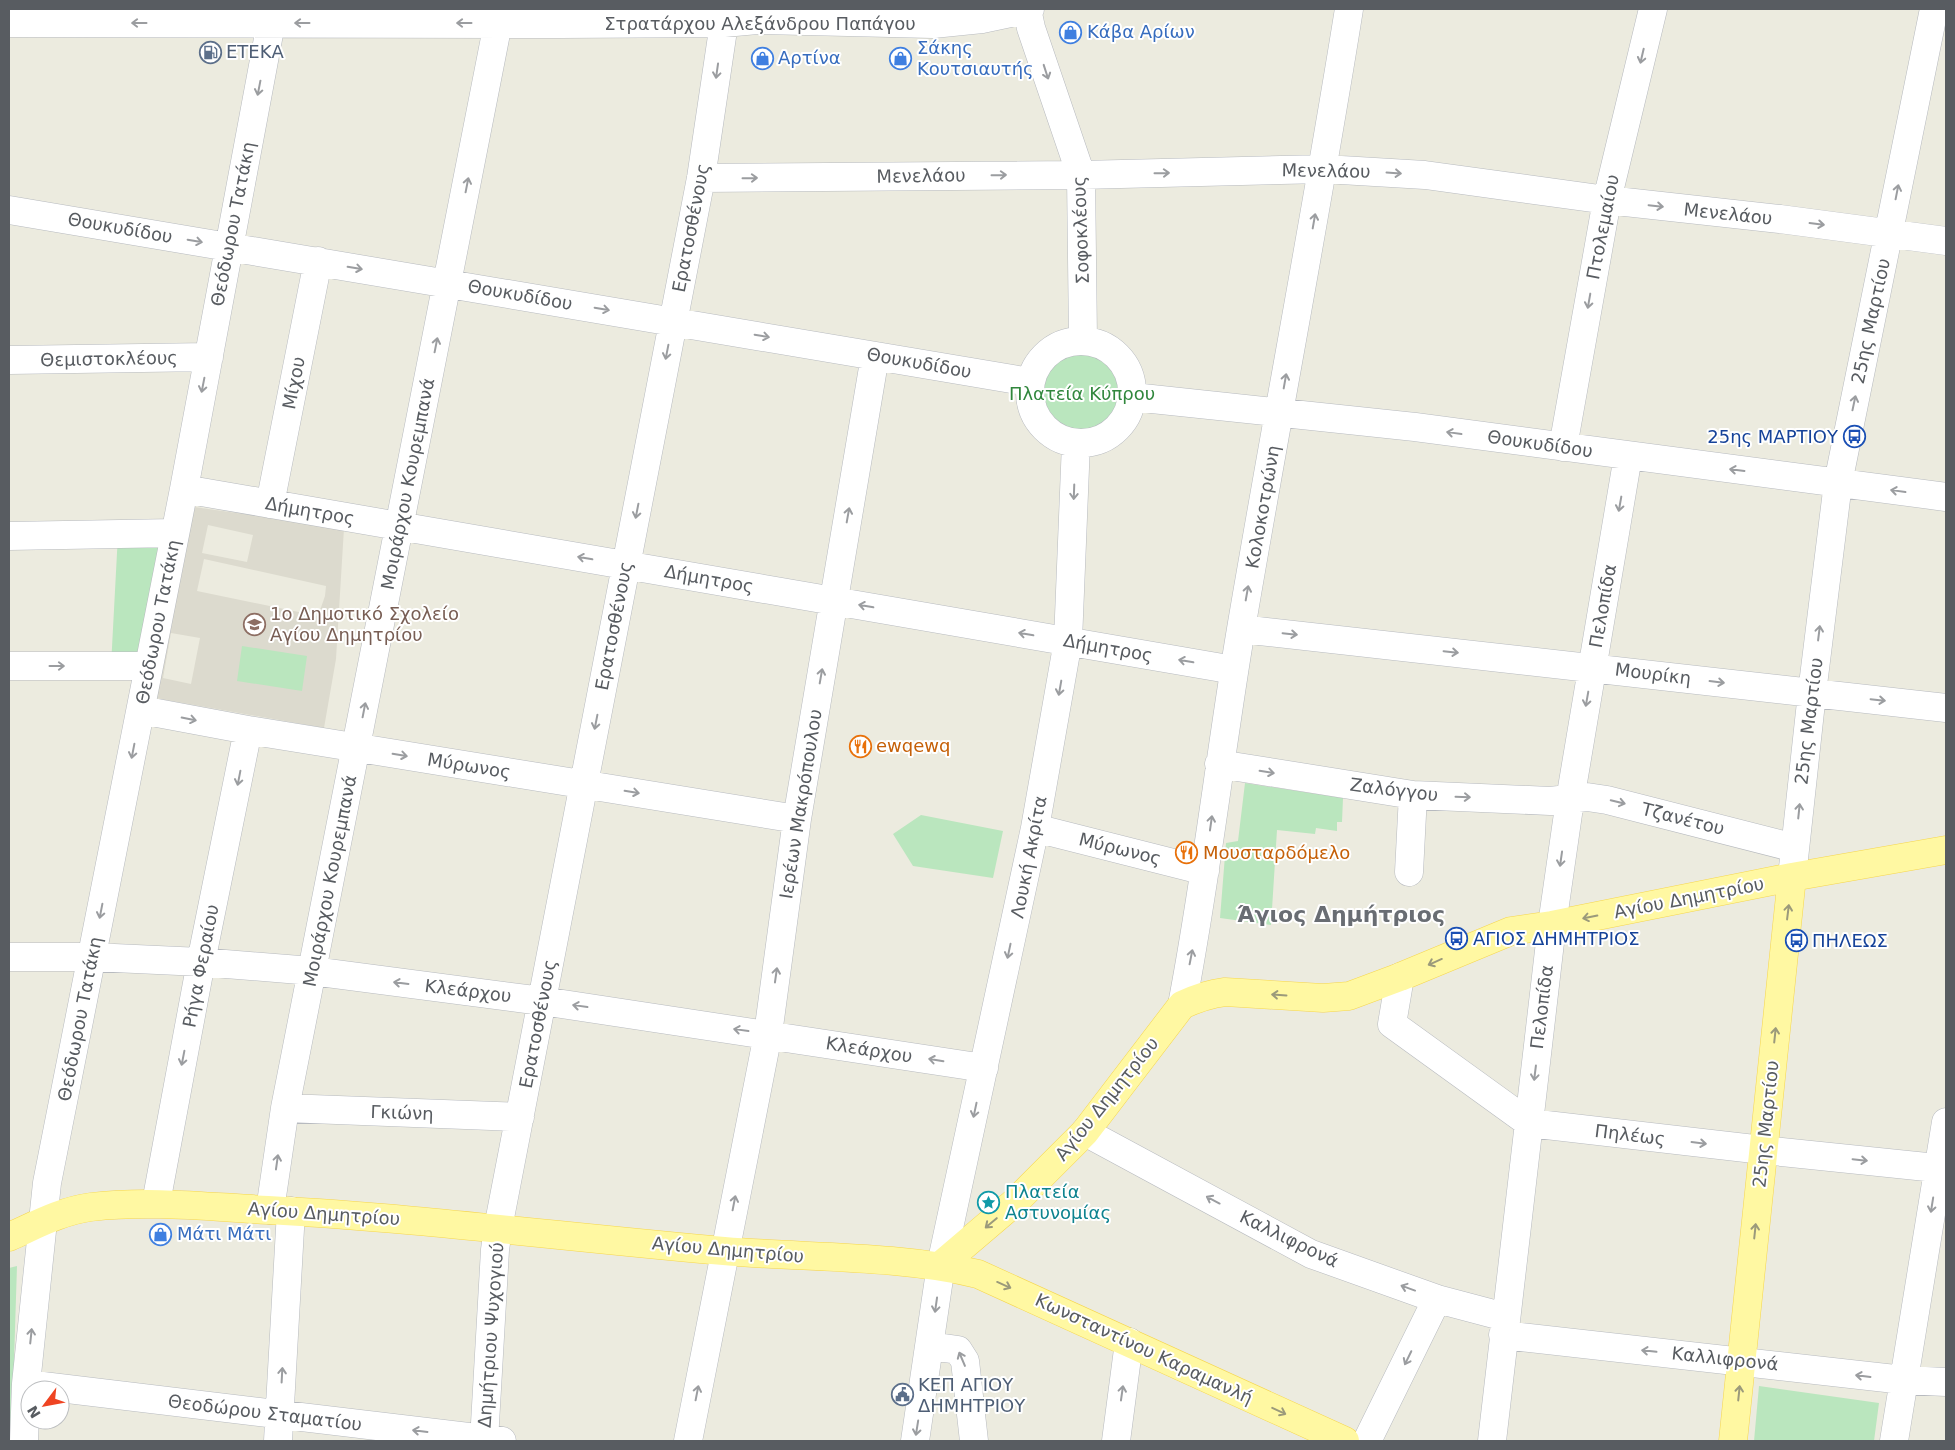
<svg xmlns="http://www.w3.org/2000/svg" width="1955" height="1450" font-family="'DejaVu Sans',sans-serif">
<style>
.education{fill:#dcdace;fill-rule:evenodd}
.green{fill:#bae6be}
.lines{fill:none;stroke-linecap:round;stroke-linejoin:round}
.minor-casing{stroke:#b7babf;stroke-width:29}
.major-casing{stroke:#f6d64e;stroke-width:29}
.minor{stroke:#fff;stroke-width:28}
.major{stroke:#fff8a2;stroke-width:28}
.oneway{stroke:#9b9da0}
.oneway2{stroke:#9b9a7b}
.labels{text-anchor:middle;stroke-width:4;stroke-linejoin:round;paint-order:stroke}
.street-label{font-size:18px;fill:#585c61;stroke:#fff}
.shop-label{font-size:18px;fill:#366cbe;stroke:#fff;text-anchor:start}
.service-label{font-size:18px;fill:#4e5e75;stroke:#fff;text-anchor:start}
.park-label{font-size:18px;fill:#31873d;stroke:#fff}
.transit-label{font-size:18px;fill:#164399;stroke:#fff;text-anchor:start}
.education-label{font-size:18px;fill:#785e54;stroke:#fff;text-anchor:start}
.food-label{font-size:18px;fill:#c56008;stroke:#fff;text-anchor:start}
.culture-label{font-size:18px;fill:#0d838f;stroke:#fff;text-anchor:start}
.district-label{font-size:22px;font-weight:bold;fill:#696d73;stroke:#fff}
</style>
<rect width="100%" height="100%" fill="#ecebdf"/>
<path class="education" d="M 194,507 L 344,528 L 336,659 L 324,728 L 155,698 ZM 208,525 L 253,535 L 247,562 L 202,553 ZM 204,559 L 326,586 L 325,596 L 318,616 L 197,591 ZM 171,633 L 200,638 L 191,684 L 163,678 Z"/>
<path class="green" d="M1040 394a41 41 0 1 1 82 0a41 41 0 1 1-82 0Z
M 175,533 L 148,666 L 111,666 L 118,534 Z
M 242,646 L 307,656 L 302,691 L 237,681 Z
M 1245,783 L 1343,798 L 1342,822 L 1337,822 L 1337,831 L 1316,828 L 1315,834 L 1277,830 L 1271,925 L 1220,918 L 1226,843 L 1238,841 Z
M 921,815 L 1003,831 L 993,878 L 913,866 L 893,834 Z
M 17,1266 L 14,1361 L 21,1372 L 18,1441 L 9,1441 L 9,1268 Z
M 1759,1386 L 1879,1403 L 1874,1441 L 1754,1441 Z"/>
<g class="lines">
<defs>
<path id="minor" d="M 1027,9 L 1031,28 L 1081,175 L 1083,340
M 9,23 L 559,24 L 724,23 L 757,20 L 933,24 L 982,19 L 1030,9
M 701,178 L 1081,175 L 1324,169 L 1425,175 L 1607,200 L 1780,219 L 1946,241
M 9,210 L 1030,382
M1030 392a51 51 0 1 1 102 0a51 51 0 1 1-102 0Z
M 9,360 L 209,357
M 1133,397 L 1415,427 L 1946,497
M 1563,447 L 1607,200 L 1653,9
M 184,489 L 1234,670
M 270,504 L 318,261
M 9,536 L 175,533
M 1241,629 L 1946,708
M 9,666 L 148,666
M 141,710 L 248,730 L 797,819
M 1219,764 L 1413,795 L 1550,801 L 1587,797 L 1607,800 L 1795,848
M 1035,828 L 1205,871
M 1409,872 L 1413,795
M 1792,877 L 1812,693 L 1838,483 L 1934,9
M 9,957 L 92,957 L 201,962 L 312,971 L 542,1001 L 984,1068
M 1400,977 L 1392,1024 L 1529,1123 L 1763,1150 L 1946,1169
M 1182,1005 C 1206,881 1220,754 1241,629 C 1276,422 1316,216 1349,9
M 285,1108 L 520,1117
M 1085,1132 L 1311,1254 L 1437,1299 L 1505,1317
M 156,1203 L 201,962 L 248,730
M 270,1210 L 285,1108 L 498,23
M 1503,1335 L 1904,1380 L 1946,1382
M 930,1346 L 958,1350 L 965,1361 L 974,1441
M 26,1384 L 502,1441
M 24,1441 L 26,1384 L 47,1183 L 184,489 L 271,23
M 278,1441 L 291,1211
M 484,1441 L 495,1250 L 498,1228 L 701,178 L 724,23
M 688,1441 L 768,1034 L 797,819 L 875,356
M 915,1441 L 941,1265 L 1035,828 L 1068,641 L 1076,443
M 1116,1441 L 1129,1342
M 1367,1441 L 1437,1299
M 1492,1441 L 1552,925 L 1570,800 L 1628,456
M 1894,1441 L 1946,1122"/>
<path id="major" d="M 9,1237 C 36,1225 61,1211 91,1207 C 151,1200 209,1207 268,1210 C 421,1218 572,1238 724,1251 C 808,1258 896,1255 978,1274 L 1345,1441
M 941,1265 L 1015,1202 L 1085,1132 L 1182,1005 C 1197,998 1209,994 1225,992 L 1323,998 L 1349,996 L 1400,977 L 1511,931 L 1552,925 L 1792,877 L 1946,850
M 1733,1441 L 1792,877"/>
</defs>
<use href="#minor" class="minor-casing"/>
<use href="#major" class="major-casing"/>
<use href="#minor" class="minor"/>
<use href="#major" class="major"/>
</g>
<defs><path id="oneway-shaft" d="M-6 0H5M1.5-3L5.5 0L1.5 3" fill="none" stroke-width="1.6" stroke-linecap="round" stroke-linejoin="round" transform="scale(1.25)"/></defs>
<g class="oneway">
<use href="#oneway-shaft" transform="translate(139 23) rotate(-180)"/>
<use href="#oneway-shaft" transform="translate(302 23) rotate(-180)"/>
<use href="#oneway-shaft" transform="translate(464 23) rotate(180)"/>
<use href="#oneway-shaft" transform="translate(1642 56) rotate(103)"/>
<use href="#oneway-shaft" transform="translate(717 71) rotate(98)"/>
<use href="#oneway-shaft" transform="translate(1046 72) rotate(72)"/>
<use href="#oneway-shaft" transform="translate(259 88) rotate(101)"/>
<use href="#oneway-shaft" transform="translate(1162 173) rotate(-1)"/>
<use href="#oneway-shaft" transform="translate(1394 173) rotate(4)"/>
<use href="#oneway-shaft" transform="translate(999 175) rotate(-1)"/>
<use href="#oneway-shaft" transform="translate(750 178) rotate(-1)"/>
<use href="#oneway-shaft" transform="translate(467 185) rotate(-79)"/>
<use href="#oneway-shaft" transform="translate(1897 192) rotate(-79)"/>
<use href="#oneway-shaft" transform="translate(1656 206) rotate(6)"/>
<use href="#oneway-shaft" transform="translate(1314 221) rotate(-80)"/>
<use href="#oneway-shaft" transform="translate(1817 224) rotate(7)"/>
<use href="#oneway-shaft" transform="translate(195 241) rotate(10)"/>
<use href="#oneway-shaft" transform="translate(355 268) rotate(9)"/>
<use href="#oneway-shaft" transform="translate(1589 301) rotate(100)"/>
<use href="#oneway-shaft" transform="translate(602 309) rotate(10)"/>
<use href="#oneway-shaft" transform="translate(762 336) rotate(10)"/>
<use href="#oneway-shaft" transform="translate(436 345) rotate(-79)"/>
<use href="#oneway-shaft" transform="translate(667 352) rotate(101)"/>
<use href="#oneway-shaft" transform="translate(1285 381) rotate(-80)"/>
<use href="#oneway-shaft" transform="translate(203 385) rotate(101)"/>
<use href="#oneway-shaft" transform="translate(1854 403) rotate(-78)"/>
<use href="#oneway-shaft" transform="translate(1454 433) rotate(-172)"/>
<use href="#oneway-shaft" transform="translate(1737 470) rotate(-173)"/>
<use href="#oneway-shaft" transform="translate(1898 491) rotate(-172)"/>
<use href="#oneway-shaft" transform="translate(1074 492) rotate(92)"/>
<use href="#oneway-shaft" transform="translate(1620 504) rotate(100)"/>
<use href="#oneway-shaft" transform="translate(637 511) rotate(101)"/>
<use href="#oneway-shaft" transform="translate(848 515) rotate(-80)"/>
<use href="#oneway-shaft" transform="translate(585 558) rotate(-170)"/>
<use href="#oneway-shaft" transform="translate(1247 593) rotate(-80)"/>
<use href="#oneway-shaft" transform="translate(866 606) rotate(-170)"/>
<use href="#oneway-shaft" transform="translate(1819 633) rotate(-83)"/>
<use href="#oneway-shaft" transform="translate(1026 634) rotate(-170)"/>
<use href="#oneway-shaft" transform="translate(1290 634) rotate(6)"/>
<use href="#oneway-shaft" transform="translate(1451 652) rotate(6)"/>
<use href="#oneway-shaft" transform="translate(1186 661) rotate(-170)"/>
<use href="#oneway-shaft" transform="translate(57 666)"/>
<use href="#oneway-shaft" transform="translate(821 676) rotate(-80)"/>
<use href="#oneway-shaft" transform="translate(1717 682) rotate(7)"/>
<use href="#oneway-shaft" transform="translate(1060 688) rotate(100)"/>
<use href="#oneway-shaft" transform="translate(1587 699) rotate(100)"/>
<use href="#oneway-shaft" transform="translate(1878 700) rotate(6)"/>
<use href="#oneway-shaft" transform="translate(364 710) rotate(-79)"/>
<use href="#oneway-shaft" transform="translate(189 719) rotate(11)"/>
<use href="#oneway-shaft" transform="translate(596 722) rotate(101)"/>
<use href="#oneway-shaft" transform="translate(133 751) rotate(101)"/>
<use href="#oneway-shaft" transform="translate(400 755) rotate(9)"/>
<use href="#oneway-shaft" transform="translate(1267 772) rotate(9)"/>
<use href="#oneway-shaft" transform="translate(239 778) rotate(101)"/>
<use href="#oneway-shaft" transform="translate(632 792) rotate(9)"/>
<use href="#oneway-shaft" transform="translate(1463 797) rotate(2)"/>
<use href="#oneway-shaft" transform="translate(1618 802) rotate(14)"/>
<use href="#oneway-shaft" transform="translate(1799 811) rotate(-84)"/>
<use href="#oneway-shaft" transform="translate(1211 823) rotate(-82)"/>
<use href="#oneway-shaft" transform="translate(1561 859) rotate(98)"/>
<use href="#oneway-shaft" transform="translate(101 911) rotate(101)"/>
<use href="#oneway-shaft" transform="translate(1009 951) rotate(102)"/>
<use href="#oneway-shaft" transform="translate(1191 957) rotate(-79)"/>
<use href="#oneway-shaft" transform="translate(776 975) rotate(-82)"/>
<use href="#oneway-shaft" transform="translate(401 983) rotate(-173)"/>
<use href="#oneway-shaft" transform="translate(580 1006) rotate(-172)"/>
<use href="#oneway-shaft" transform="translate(741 1030) rotate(-172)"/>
<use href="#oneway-shaft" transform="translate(183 1058) rotate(101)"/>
<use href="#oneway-shaft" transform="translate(936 1060) rotate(-171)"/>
<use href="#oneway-shaft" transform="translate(1535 1073) rotate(97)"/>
<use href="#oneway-shaft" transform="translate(975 1110) rotate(102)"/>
<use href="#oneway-shaft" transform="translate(1699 1143) rotate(7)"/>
<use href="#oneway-shaft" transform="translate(1860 1160) rotate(6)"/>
<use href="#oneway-shaft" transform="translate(277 1162) rotate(-82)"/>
<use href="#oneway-shaft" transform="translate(1213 1200) rotate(-152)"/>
<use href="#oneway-shaft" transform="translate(734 1203) rotate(-79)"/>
<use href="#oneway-shaft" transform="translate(1932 1205) rotate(99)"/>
<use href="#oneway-shaft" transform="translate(1408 1288) rotate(-160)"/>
<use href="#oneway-shaft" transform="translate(936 1305) rotate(98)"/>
<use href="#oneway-shaft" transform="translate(31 1336) rotate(-84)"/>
<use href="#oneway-shaft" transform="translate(1649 1351) rotate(-174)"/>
<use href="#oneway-shaft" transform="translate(1408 1358) rotate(116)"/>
<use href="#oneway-shaft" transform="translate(962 1359) rotate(-113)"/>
<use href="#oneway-shaft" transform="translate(282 1375) rotate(-87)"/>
<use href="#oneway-shaft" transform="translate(1863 1376) rotate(-173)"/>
<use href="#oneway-shaft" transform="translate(697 1393) rotate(-79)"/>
<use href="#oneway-shaft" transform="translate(1122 1393) rotate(-82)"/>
<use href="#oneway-shaft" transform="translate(917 1428) rotate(99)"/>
<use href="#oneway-shaft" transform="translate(420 1431) rotate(-173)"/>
</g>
<g class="oneway2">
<use href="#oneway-shaft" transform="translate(1788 912) rotate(-83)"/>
<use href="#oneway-shaft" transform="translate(1590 917) rotate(169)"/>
<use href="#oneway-shaft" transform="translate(1435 962) rotate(156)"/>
<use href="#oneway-shaft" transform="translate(1279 995) rotate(-176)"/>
<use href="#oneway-shaft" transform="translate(1775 1035) rotate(-84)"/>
<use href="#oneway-shaft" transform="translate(991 1223) rotate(140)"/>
<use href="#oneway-shaft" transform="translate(1755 1231) rotate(-84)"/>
<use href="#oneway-shaft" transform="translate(1004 1285) rotate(24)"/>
<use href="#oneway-shaft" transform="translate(1739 1393) rotate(-84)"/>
<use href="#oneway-shaft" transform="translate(1279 1411) rotate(25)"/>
</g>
<defs>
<symbol id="shop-ring" viewBox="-11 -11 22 22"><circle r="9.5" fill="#fff" stroke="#3f7fe0" stroke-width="1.5"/><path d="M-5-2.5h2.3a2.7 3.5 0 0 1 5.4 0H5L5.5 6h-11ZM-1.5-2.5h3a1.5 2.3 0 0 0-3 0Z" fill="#3f7fe0"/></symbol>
<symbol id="fuel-ring" viewBox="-11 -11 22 22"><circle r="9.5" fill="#fff" stroke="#5c6f8a" stroke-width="1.5"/><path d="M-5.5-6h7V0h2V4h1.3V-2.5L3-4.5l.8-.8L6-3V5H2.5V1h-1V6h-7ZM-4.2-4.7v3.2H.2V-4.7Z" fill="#5c6f8a"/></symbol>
<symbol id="bus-ring" viewBox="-11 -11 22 22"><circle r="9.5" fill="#fff" stroke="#1a4fb4" stroke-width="1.5"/><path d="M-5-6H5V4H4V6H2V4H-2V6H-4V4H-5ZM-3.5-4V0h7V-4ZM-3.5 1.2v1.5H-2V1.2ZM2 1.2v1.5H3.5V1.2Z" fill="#1a4fb4"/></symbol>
<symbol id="school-ring" viewBox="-11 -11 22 22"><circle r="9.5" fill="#fff" stroke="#8d6e63" stroke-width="1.5"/><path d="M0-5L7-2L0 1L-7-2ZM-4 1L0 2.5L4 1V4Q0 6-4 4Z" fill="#8d6e63"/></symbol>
<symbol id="restaurant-ring" viewBox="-11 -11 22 22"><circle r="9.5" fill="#fff" stroke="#e8710a" stroke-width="1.5"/><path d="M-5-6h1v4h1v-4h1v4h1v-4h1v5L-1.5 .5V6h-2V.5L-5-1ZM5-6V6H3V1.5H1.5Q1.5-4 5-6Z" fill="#e8710a"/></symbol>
<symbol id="sight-ring" viewBox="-11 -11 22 22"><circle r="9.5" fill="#fff" stroke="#0f9aa8" stroke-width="1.5"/><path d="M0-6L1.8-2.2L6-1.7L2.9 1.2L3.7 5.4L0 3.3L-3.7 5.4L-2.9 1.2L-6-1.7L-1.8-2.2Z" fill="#0f9aa8"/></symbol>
<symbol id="civic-ring" viewBox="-11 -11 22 22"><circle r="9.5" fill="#fff" stroke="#5c6f8a" stroke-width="1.5"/><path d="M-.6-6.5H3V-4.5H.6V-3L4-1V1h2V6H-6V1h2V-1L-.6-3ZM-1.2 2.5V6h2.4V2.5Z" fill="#5c6f8a"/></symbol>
</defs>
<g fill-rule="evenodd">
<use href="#shop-ring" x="1058" y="20" width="25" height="25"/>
<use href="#fuel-ring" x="198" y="40" width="25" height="25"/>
<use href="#shop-ring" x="750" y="46" width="25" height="25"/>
<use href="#shop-ring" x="888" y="46" width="25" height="25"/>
<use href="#bus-ring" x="1842" y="424" width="25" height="25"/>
<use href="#school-ring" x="242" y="612" width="25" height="25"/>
<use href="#restaurant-ring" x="848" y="734" width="25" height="25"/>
<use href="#restaurant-ring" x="1174" y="840" width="25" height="25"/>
<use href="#bus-ring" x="1444" y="926" width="25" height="25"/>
<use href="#bus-ring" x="1784" y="928" width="25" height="25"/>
<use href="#sight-ring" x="976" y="1190" width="25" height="25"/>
<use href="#shop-ring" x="148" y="1222" width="25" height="25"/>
<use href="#civic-ring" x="890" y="1382" width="25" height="25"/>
</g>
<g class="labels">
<g class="street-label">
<text x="760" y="30">Στρατάρχου Αλεξάνδρου Παπάγου</text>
<text transform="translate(1326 171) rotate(1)" y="6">Μενελάου</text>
<text transform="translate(921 176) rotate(-1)" y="6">Μενελάου</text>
<text transform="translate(1728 214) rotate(6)" y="6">Μενελάου</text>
<text transform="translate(233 224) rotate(-79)" y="6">Θεόδωρου Τατάκη</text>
<text transform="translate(1603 227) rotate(-79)" y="6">Πτολεμαίου</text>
<text transform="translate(120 228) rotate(10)" y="6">Θουκυδίδου</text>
<text transform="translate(691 228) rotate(-79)" y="6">Ερατοσθένους</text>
<text transform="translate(1081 230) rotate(-92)" y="6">Σοφοκλέους</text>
<text transform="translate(520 295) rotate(10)" y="6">Θουκυδίδου</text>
<text transform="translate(1871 321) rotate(-78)" y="6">25ης Μαρτίου</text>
<text transform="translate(109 359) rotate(-1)" y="6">Θεμιστοκλέους</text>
<text transform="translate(919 363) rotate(10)" y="6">Θουκυδίδου</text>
<text transform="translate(294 383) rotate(-79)" y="6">Μίχου</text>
<text transform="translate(1540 444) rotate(8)" y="6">Θουκυδίδου</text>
<text transform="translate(408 484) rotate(-79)" y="6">Μοιράρχου Κουρεμπανά</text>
<text transform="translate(1263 507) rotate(-80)" y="6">Κολοκοτρώνη</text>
<text transform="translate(310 511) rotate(10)" y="6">Δήμητρος</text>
<text transform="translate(709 579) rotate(10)" y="6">Δήμητρος</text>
<text transform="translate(1603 606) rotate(-80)" y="6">Πελοπίδα</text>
<text transform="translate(158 622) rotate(-79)" y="6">Θεόδωρου Τατάκη</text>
<text transform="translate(614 626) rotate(-79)" y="6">Ερατοσθένους</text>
<text transform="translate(1108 648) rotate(10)" y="6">Δήμητρος</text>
<text transform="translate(1653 674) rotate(7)" y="6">Μουρίκη</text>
<text transform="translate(1809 721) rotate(-83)" y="6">25ης Μαρτίου</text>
<text transform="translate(469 766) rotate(9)" y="6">Μύρωνος</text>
<text transform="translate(1394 790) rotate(7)" y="6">Ζαλόγγου</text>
<text transform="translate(801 804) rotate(-81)" y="6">Ιερέων Μακρόπουλου</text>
<text transform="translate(1683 819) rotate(14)" y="6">Τζανέτου</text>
<text transform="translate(1120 849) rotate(14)" y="6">Μύρωνος</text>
<text transform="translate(1029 857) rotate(-79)" y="6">Λουκή Ακρίτα</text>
<text transform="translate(330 881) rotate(-79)" y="6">Μοιράρχου Κουρεμπανά</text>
<text transform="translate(1689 898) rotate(-11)" y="6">Αγίου Δημητρίου</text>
<text transform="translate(201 966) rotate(-79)" y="6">Ρήγα Φεραίου</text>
<text transform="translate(468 991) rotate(7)" y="6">Κλεάρχου</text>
<text transform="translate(1542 1007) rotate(-83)" y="6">Πελοπίδα</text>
<text transform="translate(80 1019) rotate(-79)" y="6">Θεόδωρου Τατάκη</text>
<text transform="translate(538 1024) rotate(-79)" y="6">Ερατοσθένους</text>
<text transform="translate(869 1050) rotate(9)" y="6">Κλεάρχου</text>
<text transform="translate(1107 1099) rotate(-51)" y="6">Αγίου Δημητρίου</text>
<text transform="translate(402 1113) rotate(2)" y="6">Γκιώνη</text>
<text transform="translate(1766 1124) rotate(-84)" y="6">25ης Μαρτίου</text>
<text transform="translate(1630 1135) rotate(7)" y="6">Πηλέως</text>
<text transform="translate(324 1214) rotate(4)" y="6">Αγίου Δημητρίου</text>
<text transform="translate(1289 1239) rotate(26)" y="6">Καλλιφρονά</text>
<text transform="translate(728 1250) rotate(5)" y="6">Αγίου Δημητρίου</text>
<text transform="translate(491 1335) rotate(-86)" y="6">Δημήτριου Ψυχογιού</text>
<text transform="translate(1144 1349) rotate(25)" y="6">Κωνσταντίνου Καραμανλή</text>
<text transform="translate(1725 1359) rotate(6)" y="6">Καλλιφρονά</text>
<text transform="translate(265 1413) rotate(7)" y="6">Θεοδώρου Σταματίου</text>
</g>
<g class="shop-label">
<text x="1087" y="38">Κάβα Αρίων</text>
<text x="917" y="54">Σάκης<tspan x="917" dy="21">Κουτσιαυτής</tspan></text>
<text x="778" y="64">Αρτίνα</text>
<text x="177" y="1240">Μάτι Μάτι</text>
</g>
<g class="service-label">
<text x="226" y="58">ΕΤΕΚΑ</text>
<text x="918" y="1391">ΚΕΠ ΑΓΙΟΥ<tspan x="918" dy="21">ΔΗΜΗΤΡΙΟΥ</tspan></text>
</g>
<g class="park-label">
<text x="1082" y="400">Πλατεία Κύπρου</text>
</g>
<g class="transit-label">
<text x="1838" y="443" text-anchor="end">25ης ΜΑΡΤΙΟΥ</text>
<text x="1473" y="945">ΑΓΙΟΣ ΔΗΜΗΤΡΙΟΣ</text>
<text x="1812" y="947">ΠΗΛΕΩΣ</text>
</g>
<g class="education-label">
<text x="270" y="620">1ο Δημοτικό Σχολείο<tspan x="270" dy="21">Αγίου Δημητρίου</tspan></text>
</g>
<g class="food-label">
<text x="876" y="752">ewqewq</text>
<text x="1203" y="859">Μουσταρδόμελο</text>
</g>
<g class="culture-label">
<text x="1005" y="1198">Πλατεία<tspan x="1005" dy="21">Αστυνομίας</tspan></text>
</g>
<g class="district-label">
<text x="1341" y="922">Άγιος Δημήτριος</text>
</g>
</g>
<rect width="1955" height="1450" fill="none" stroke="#585c61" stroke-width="20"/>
<g transform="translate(45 1405) rotate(238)"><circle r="24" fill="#ffffff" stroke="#bcbec0"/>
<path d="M0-4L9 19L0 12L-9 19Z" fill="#ef4422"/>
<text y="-8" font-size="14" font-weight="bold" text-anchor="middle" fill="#585c61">N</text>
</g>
</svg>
